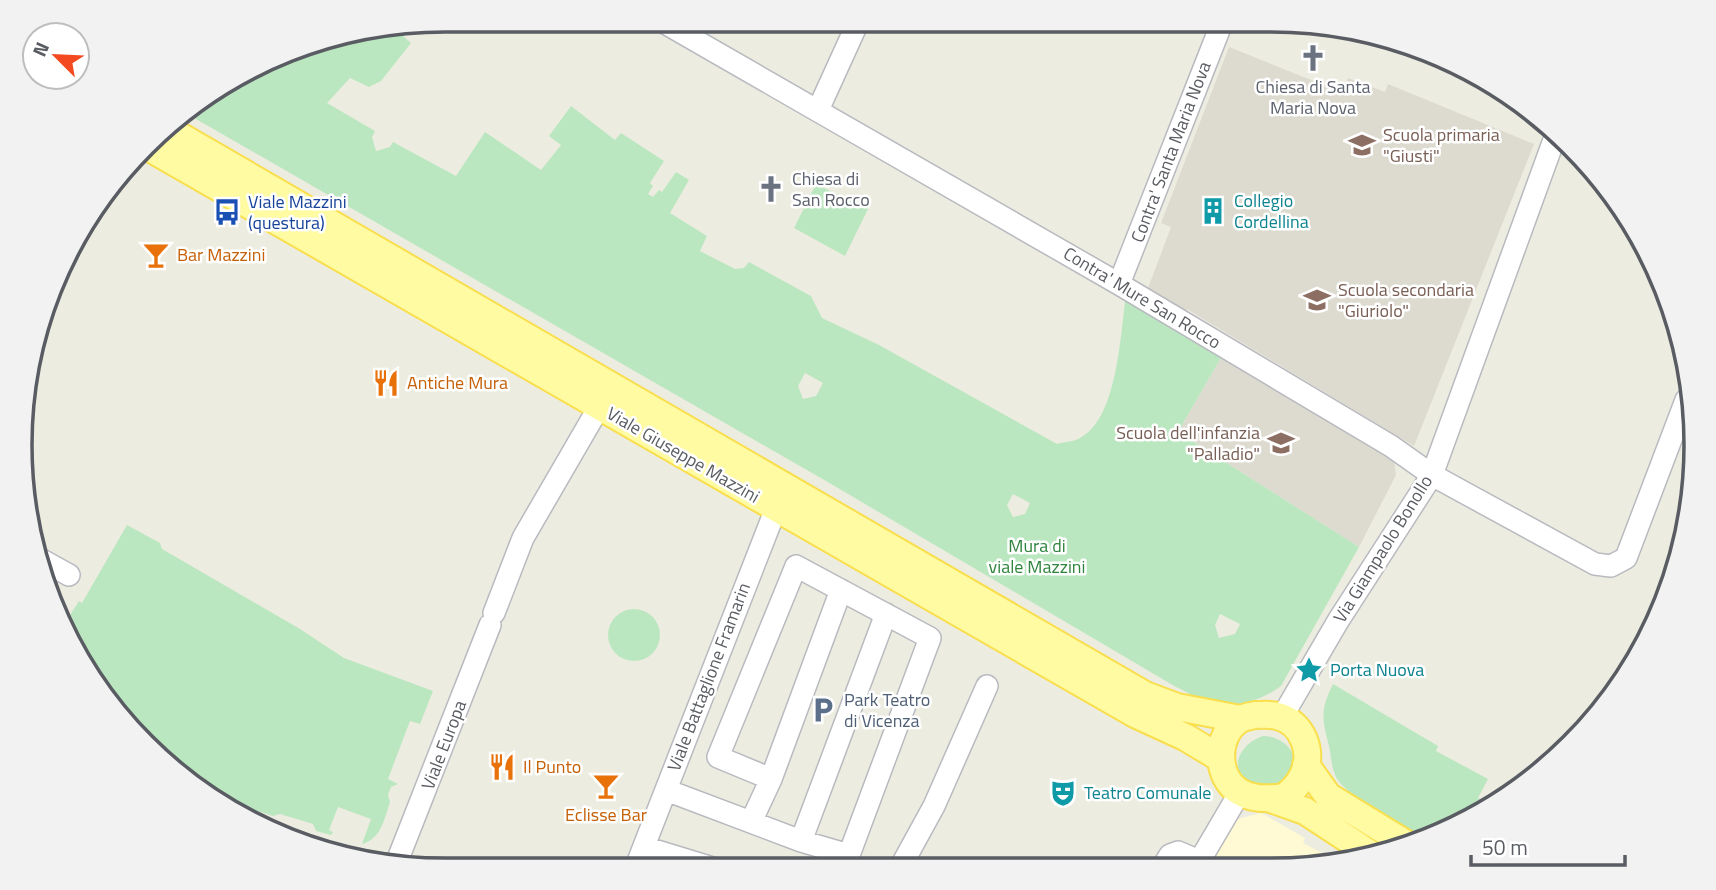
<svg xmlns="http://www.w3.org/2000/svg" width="1716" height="890" font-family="'Titillium Web',sans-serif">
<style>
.commercial{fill:#fffad3}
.education{fill:#dddbcf}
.green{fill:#bbe7c0;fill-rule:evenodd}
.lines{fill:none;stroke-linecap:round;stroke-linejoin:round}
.minor-casing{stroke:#b8bac0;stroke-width:24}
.major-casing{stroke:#f9de4d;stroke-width:30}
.minor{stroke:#fff;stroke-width:21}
.major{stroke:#fffba3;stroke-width:26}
.labels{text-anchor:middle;stroke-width:5;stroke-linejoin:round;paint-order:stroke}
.worship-label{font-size:18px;fill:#5b616d;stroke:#fff}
.education-label{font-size:18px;fill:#785e54;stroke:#fff;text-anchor:start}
.street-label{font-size:18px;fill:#595c62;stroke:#fff}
.culture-label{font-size:18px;fill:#0d838f;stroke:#fff;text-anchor:start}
.transit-label{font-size:18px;fill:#164399;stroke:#fff;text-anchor:start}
.food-label{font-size:18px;fill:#c56008;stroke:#fff;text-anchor:start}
.park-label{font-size:18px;fill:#2f843d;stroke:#fff}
.service-label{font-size:18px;fill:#4e5e75;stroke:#fff;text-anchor:start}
.rim{fill:none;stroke:#595c62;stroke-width:3.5}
</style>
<rect width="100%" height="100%" fill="#edece0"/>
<path class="commercial" d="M 1261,813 L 1305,838 L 1303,843 L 1341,863 L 1327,867 L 1207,867 L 1228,831 L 1238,819 Z"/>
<path class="education" d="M 1229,47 L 1341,92 L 1348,78 L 1385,92 L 1388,84 L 1534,144 L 1414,446 L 1195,314 L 1187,309 L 1186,313 L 1147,291 L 1171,227 L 1161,223 Z
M 1222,356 L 1394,461 L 1396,475 L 1359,547 L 1178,432 Z"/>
<path class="green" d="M 394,28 L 411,43 L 381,81 L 369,87 L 350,78 L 327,103 L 375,131 L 372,137 L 376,151 L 390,147 L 393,142 L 456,176 L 485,132 L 541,170 L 561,145 L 549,136 L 571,106 L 615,140 L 621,133 L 664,161 L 650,183 L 653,186 L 648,194 L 653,197 L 659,190 L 662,192 L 676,172 L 689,180 L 670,213 L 707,236 L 700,251 L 735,269 L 744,268 L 749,262 L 811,296 L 822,318 L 879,345 L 1057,444 C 1063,442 1072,442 1078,439 C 1118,421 1120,334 1126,295 L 1222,356 L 1178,432 L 1359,547 L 1281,686 C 1263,700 1236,708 1212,704 C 1201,701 1187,692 1176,687 L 826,481 L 182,111 L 308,42 ZM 805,373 L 823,383 L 816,396 L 803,399 L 798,386 ZM 1013,494 L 1030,503 L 1025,514 L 1013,517 L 1007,505 ZM 1220,614 L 1240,624 L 1235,634 L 1219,638 L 1215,625 Z
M 816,184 L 868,209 L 845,256 L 794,228 Z
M 127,525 L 160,543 L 162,549 L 300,629 L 344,658 L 433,691 L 420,724 L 410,721 L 388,779 L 398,784 L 391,787 L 388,795 L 390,802 C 384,820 381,839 362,844 L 371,819 L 338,807 L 329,830 L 333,832 L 331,835 L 316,831 L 313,824 L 280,814 L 273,816 L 221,799 L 125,726 L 51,604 L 70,615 L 79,601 L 82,603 Z
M608 635a26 26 0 1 1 52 0a26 26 0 1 1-52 0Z
M 1333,684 L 1438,746 L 1436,751 L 1488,779 L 1478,798 L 1488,803 L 1492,797 L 1502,802 L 1426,841 C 1404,829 1355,800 1340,783 C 1331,772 1332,759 1329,746 C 1322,719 1320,710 1333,684 Z
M 1263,736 C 1279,736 1299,749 1294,769 C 1293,774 1288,780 1286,784 L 1253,789 C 1250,785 1244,781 1241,776 C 1231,758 1247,741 1263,736 Z"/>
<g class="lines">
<defs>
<path id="minor" d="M 658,19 L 1119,284 L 1391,446 L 1432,475 L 1595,564 L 1611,566 L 1626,558 L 1686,400
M 818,110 L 859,20
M 1119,284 L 1223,20
M 40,559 L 69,575
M 494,613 L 523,538 L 599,407
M 1282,717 L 1338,621 L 1432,475 L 1555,137
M 666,790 L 801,841 L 849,855 L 930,638 L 796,566 L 718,757 L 771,779
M 751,822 L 771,779 L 841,590
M 255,826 L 265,829
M 801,841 L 886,614
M 644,847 L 716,869
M 396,864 L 490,625
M 1196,867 L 1240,792
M 900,868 L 934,806 L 987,686
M 1162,868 L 1170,855 L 1178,852 L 1199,861
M 635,869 L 782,493"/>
<path id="major" d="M 166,128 L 1145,695 L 1177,707 L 1240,719
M 148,147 L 1135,714 L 1185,737 L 1220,758
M 1255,715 C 1262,715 1270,714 1277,716 C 1303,722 1315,754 1302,777 C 1298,785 1291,792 1284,797 C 1270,799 1253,800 1240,792 C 1215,778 1215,735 1239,720 C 1243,717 1250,716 1255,715 Z
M 1306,765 L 1328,796 L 1408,845
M 1271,799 L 1305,811 L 1372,855"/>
</defs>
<use href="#minor" class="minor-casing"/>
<use href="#major" class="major-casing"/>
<use href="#minor" class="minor"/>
<use href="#major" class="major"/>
</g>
<defs>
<symbol id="church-bare" viewBox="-9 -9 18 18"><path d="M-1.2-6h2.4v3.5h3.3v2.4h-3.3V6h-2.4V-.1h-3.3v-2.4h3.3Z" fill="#6b7280" stroke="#fff" stroke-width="2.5" paint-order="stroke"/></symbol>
<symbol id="school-bare" viewBox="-9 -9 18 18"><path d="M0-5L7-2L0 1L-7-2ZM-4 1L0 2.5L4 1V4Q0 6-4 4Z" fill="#8d6e63" stroke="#fff" stroke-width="2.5" paint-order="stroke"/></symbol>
<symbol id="building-bare" viewBox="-9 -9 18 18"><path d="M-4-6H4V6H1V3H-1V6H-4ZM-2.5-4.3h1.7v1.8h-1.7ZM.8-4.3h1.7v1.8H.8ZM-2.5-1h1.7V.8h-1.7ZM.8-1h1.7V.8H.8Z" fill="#0f9aa8" stroke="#fff" stroke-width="2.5" paint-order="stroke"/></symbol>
<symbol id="bus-bare" viewBox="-9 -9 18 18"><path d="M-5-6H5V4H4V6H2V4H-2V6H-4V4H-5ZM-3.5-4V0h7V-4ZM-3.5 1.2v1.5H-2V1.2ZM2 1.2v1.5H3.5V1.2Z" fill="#1a4fb4" stroke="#fff" stroke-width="2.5" paint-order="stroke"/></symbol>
<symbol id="bar-bare" viewBox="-9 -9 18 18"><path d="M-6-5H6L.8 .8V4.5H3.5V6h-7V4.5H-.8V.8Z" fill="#e8710a" stroke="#fff" stroke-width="2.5" paint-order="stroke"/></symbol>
<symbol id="restaurant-bare" viewBox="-9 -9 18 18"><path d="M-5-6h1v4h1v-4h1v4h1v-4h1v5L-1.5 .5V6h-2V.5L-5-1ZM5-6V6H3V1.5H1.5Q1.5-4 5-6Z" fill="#e8710a" stroke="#fff" stroke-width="2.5" paint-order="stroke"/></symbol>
<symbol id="sight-bare" viewBox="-9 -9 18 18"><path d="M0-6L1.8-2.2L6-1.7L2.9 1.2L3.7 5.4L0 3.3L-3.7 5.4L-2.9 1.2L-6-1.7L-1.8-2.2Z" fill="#0f9aa8" stroke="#fff" stroke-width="2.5" paint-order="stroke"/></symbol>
<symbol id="parking-bare" viewBox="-9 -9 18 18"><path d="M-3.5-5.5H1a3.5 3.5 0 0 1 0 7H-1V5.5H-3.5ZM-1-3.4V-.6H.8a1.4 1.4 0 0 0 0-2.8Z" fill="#5c6f8a" stroke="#fff" stroke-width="2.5" paint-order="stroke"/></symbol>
<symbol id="theatre-bare" viewBox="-9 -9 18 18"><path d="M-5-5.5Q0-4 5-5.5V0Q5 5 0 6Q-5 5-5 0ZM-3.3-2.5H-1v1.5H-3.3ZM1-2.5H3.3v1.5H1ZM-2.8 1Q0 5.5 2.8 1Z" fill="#0f9aa8" stroke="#fff" stroke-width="2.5" paint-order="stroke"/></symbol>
</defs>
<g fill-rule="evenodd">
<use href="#church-bare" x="1294" y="39" width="38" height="38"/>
<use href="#school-bare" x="1343" y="126" width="38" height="38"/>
<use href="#church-bare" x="752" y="170" width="38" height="38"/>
<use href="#building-bare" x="1194" y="192" width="38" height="38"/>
<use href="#bus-bare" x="208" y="193" width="38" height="38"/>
<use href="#bar-bare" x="137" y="236" width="38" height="38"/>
<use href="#school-bare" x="1298" y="281" width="38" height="38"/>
<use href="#restaurant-bare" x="367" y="364" width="38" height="38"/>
<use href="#school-bare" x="1262" y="424" width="38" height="38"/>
<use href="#sight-bare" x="1290" y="651" width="38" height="38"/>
<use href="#parking-bare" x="804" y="691" width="38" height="38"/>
<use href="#restaurant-bare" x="483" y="748" width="38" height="38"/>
<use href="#bar-bare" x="587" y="767" width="38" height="38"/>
<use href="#theatre-bare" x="1044" y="774" width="38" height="38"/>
</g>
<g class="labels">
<g class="worship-label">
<text x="1313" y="93">Chiesa di Santa<tspan x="1313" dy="21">Maria Nova</tspan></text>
<text x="792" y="185" text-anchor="start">Chiesa di<tspan x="792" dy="21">San Rocco</tspan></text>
</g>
<g class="education-label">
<text x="1383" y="141">Scuola primaria<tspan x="1383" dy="21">"Giusti"</tspan></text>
<text x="1338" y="296">Scuola secondaria<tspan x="1338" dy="21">"Giuriolo"</tspan></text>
<text x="1260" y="439" text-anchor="end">Scuola dell'infanzia<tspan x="1260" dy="21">"Palladio"</tspan></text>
</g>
<g class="street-label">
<text transform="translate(1171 152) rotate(-69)" y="6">Contra' Santa Maria Nova</text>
<text transform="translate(1142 298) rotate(31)" y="6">Contra' Mure San Rocco</text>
<text transform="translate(683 455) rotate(30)" y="6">Viale Giuseppe Mazzini</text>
<text transform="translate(1383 549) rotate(-58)" y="6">Via Giampaolo Bonollo</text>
<text transform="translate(709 677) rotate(-69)" y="6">Viale Battaglione Framarin</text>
<text transform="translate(444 745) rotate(-69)" y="6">Viale Europa</text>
</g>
<g class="culture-label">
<text x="1234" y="207">Collegio<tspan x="1234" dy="21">Cordellina</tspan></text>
<text x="1330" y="676">Porta Nuova</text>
<text x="1084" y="799">Teatro Comunale</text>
</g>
<g class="transit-label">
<text x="248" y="208">Viale Mazzini<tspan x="248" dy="21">(questura)</tspan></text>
</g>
<g class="food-label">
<text x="177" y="261">Bar Mazzini</text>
<text x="407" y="389">Antiche Mura</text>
<text x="523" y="773">Il Punto</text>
<text x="606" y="821" text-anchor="middle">Eclisse Bar</text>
</g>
<g class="park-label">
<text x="1037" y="552">Mura di<tspan x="1037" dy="21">viale Mazzini</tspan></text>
</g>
<g class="service-label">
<text x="844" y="706">Park Teatro<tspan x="844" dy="21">di Vicenza</tspan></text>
</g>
</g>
<path d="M0 0H1716V890H0ZM445 32H1271A413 413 0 0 1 1684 445V445A413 413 0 0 1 1271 858H445A413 413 0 0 1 32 445V445A413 413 0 0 1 445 32Z" fill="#f2f2f2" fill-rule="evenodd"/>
<path class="rim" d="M445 32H1271A413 413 0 0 1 1684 445V445A413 413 0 0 1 1271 858H445A413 413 0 0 1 32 445V445A413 413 0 0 1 445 32Z"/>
<g transform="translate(56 56) rotate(294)"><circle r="33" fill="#ffffff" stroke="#bdbec0" stroke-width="2"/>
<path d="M0-5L12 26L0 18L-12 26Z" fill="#f34a21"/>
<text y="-10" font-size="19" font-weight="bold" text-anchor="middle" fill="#595c62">N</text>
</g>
<path d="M1471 855v10h154v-10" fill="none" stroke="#595c62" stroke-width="3.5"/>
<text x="1482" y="855" font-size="21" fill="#595c62" stroke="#ffffff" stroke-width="5" paint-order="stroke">50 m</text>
</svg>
